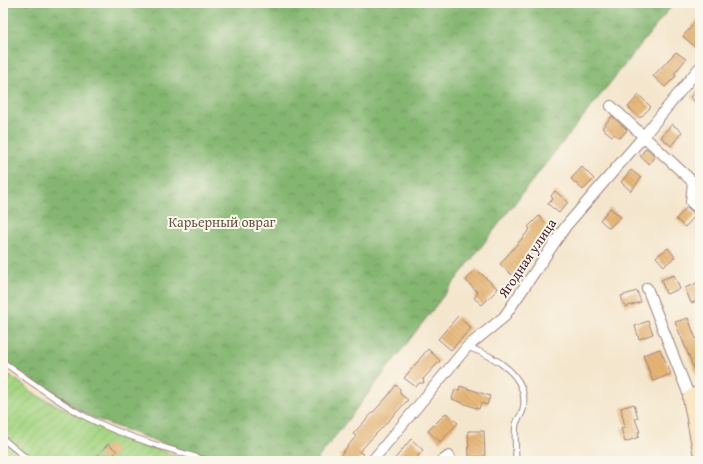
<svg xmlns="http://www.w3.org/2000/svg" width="703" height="464" font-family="'Gentium Book Plus',serif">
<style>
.forest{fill:url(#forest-crowns);stroke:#676a4e}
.garden{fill:url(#garden-furrows);stroke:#787a57}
.building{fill:url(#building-back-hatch)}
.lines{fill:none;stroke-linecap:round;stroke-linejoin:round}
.lane-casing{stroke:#9f827c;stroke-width:7}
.street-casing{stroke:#9f827c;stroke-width:12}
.secondary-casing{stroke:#9f827c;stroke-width:16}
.lane{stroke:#fff;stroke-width:5}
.street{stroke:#fff;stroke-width:10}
.secondary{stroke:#fae7c3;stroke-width:14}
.labels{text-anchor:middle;stroke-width:4;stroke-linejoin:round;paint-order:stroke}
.park-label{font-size:14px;fill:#655645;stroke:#fbf7ec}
.street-label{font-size:14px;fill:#4a1f2b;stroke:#fbf7ec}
</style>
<defs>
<pattern id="forest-crowns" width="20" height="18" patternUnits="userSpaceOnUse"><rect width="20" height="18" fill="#84b671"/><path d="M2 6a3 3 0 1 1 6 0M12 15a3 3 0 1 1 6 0" fill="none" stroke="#6e935d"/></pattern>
<pattern id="garden-furrows" width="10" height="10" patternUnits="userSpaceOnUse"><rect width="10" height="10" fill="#a5d583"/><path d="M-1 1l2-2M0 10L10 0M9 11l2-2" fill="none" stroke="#90b671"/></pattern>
<pattern id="building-back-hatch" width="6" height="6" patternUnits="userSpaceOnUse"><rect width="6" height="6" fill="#e6b676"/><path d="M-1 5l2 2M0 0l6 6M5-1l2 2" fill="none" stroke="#c79c66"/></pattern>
</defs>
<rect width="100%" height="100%" fill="#fbf7ec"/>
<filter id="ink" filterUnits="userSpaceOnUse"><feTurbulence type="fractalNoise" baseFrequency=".025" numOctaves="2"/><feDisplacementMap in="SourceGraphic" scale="8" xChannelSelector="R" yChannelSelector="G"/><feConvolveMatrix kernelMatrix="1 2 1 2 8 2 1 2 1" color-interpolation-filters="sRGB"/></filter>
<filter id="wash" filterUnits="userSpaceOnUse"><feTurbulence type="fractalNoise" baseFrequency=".012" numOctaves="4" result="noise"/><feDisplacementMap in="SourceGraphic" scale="16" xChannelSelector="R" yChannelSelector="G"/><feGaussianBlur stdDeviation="0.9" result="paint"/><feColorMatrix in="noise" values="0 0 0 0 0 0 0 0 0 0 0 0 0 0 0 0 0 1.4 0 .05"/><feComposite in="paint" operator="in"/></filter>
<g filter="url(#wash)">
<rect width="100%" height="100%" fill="#f4e6cd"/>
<path class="forest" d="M 3,3 L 674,3 L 535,177 L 316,461 L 211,461 L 90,417 L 3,361 Z"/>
<path class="garden" d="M 3,370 L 38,396 L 120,436 L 191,461 L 3,461 Z"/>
<g id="blocks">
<path class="building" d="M 700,17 L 700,42 L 695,47 L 683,36 Z
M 676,52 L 686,59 L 674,74 L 676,76 L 665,87 L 653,76 Z
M 700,86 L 700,106 L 690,97 Z
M 639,95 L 651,107 L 640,118 L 628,107 Z
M 612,116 L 627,130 L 620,138 L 614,134 L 612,136 L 602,128 Z
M 672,124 L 682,132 L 671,146 L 661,137 Z
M 646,148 L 655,156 L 649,164 L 640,156 Z
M 582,167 L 594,179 L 583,190 L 571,179 Z
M 631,170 L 641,178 L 631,191 L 621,182 Z
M 555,191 L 568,202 L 559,213 L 548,204 L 553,199 L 551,196 Z
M 687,207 L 696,215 L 685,227 L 676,219 Z
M 610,208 L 621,217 L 609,228 L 600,220 Z
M 539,216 L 551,228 L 535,244 L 537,246 L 512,275 L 500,264 L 530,229 L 528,227 Z
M 668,248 L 675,257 L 664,266 L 656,257 Z
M 476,269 L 498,289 L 482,305 L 474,298 L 478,293 L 466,280 Z
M 674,275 L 680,289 L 666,294 L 661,280 Z
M 697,283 L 700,291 L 700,300 L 691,303 L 685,288 Z
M 637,291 L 641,302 L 625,307 L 621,296 Z
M 458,316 L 471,328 L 451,350 L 438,339 Z
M 688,318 L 696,339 L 700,337 L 700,383 L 675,322 Z
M 648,321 L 653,334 L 639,339 L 635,326 Z
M 428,349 L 440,361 L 423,379 L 424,383 L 419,383 L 416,387 L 404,378 Z
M 660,349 L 671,374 L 653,381 L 643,355 Z
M 396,385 L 400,389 L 400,394 L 408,400 L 359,452 L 363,454 L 358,461 L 346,461 L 340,456 L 356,436 L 353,434 L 388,396 Z
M 460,386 L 490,396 L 487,405 L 481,403 L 479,409 L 452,399 L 455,389 L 459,391 Z
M 634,404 L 638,418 L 635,419 L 640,432 L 638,432 L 639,437 L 625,442 L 621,428 L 625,427 L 621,408 Z
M 446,413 L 458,423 L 440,442 L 428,431 Z
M 468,431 L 484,431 L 485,457 L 469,457 Z
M 411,439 L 423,450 L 414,461 L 393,461 Z
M 108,444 L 117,451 L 108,461 L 105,461 L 98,455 Z"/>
</g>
</g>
<g filter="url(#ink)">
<use href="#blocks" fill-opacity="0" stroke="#9f827c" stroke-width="1"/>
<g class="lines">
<defs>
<path id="lane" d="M 467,347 C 495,356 530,376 523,410 C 522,415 517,419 516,424 C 514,435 516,449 516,461
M 3,362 C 30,381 57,401 86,417 C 125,437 168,449 209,461
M 3,439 L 30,461"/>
<path id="street" d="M 611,106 L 693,182 L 691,202 L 700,210
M 647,288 L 690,398
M 372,461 L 467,347 L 504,317 L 566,226 L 643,137 L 700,67
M 442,461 L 449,456 L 451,461"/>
<path id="secondary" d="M 700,392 L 690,398 L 700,451"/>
</defs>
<use href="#lane" class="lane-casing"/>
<use href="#street" class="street-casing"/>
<use href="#secondary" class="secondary-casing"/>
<use href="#lane" class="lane"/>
<use href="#street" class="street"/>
<use href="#secondary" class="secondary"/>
</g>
</g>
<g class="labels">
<g class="park-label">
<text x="222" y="227">Карьерный овраг</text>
</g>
<g class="street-label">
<text transform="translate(527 258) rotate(-56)" y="5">Ягодная улица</text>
</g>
</g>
<rect width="703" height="464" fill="none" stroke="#fbf7ec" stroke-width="16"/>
</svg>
